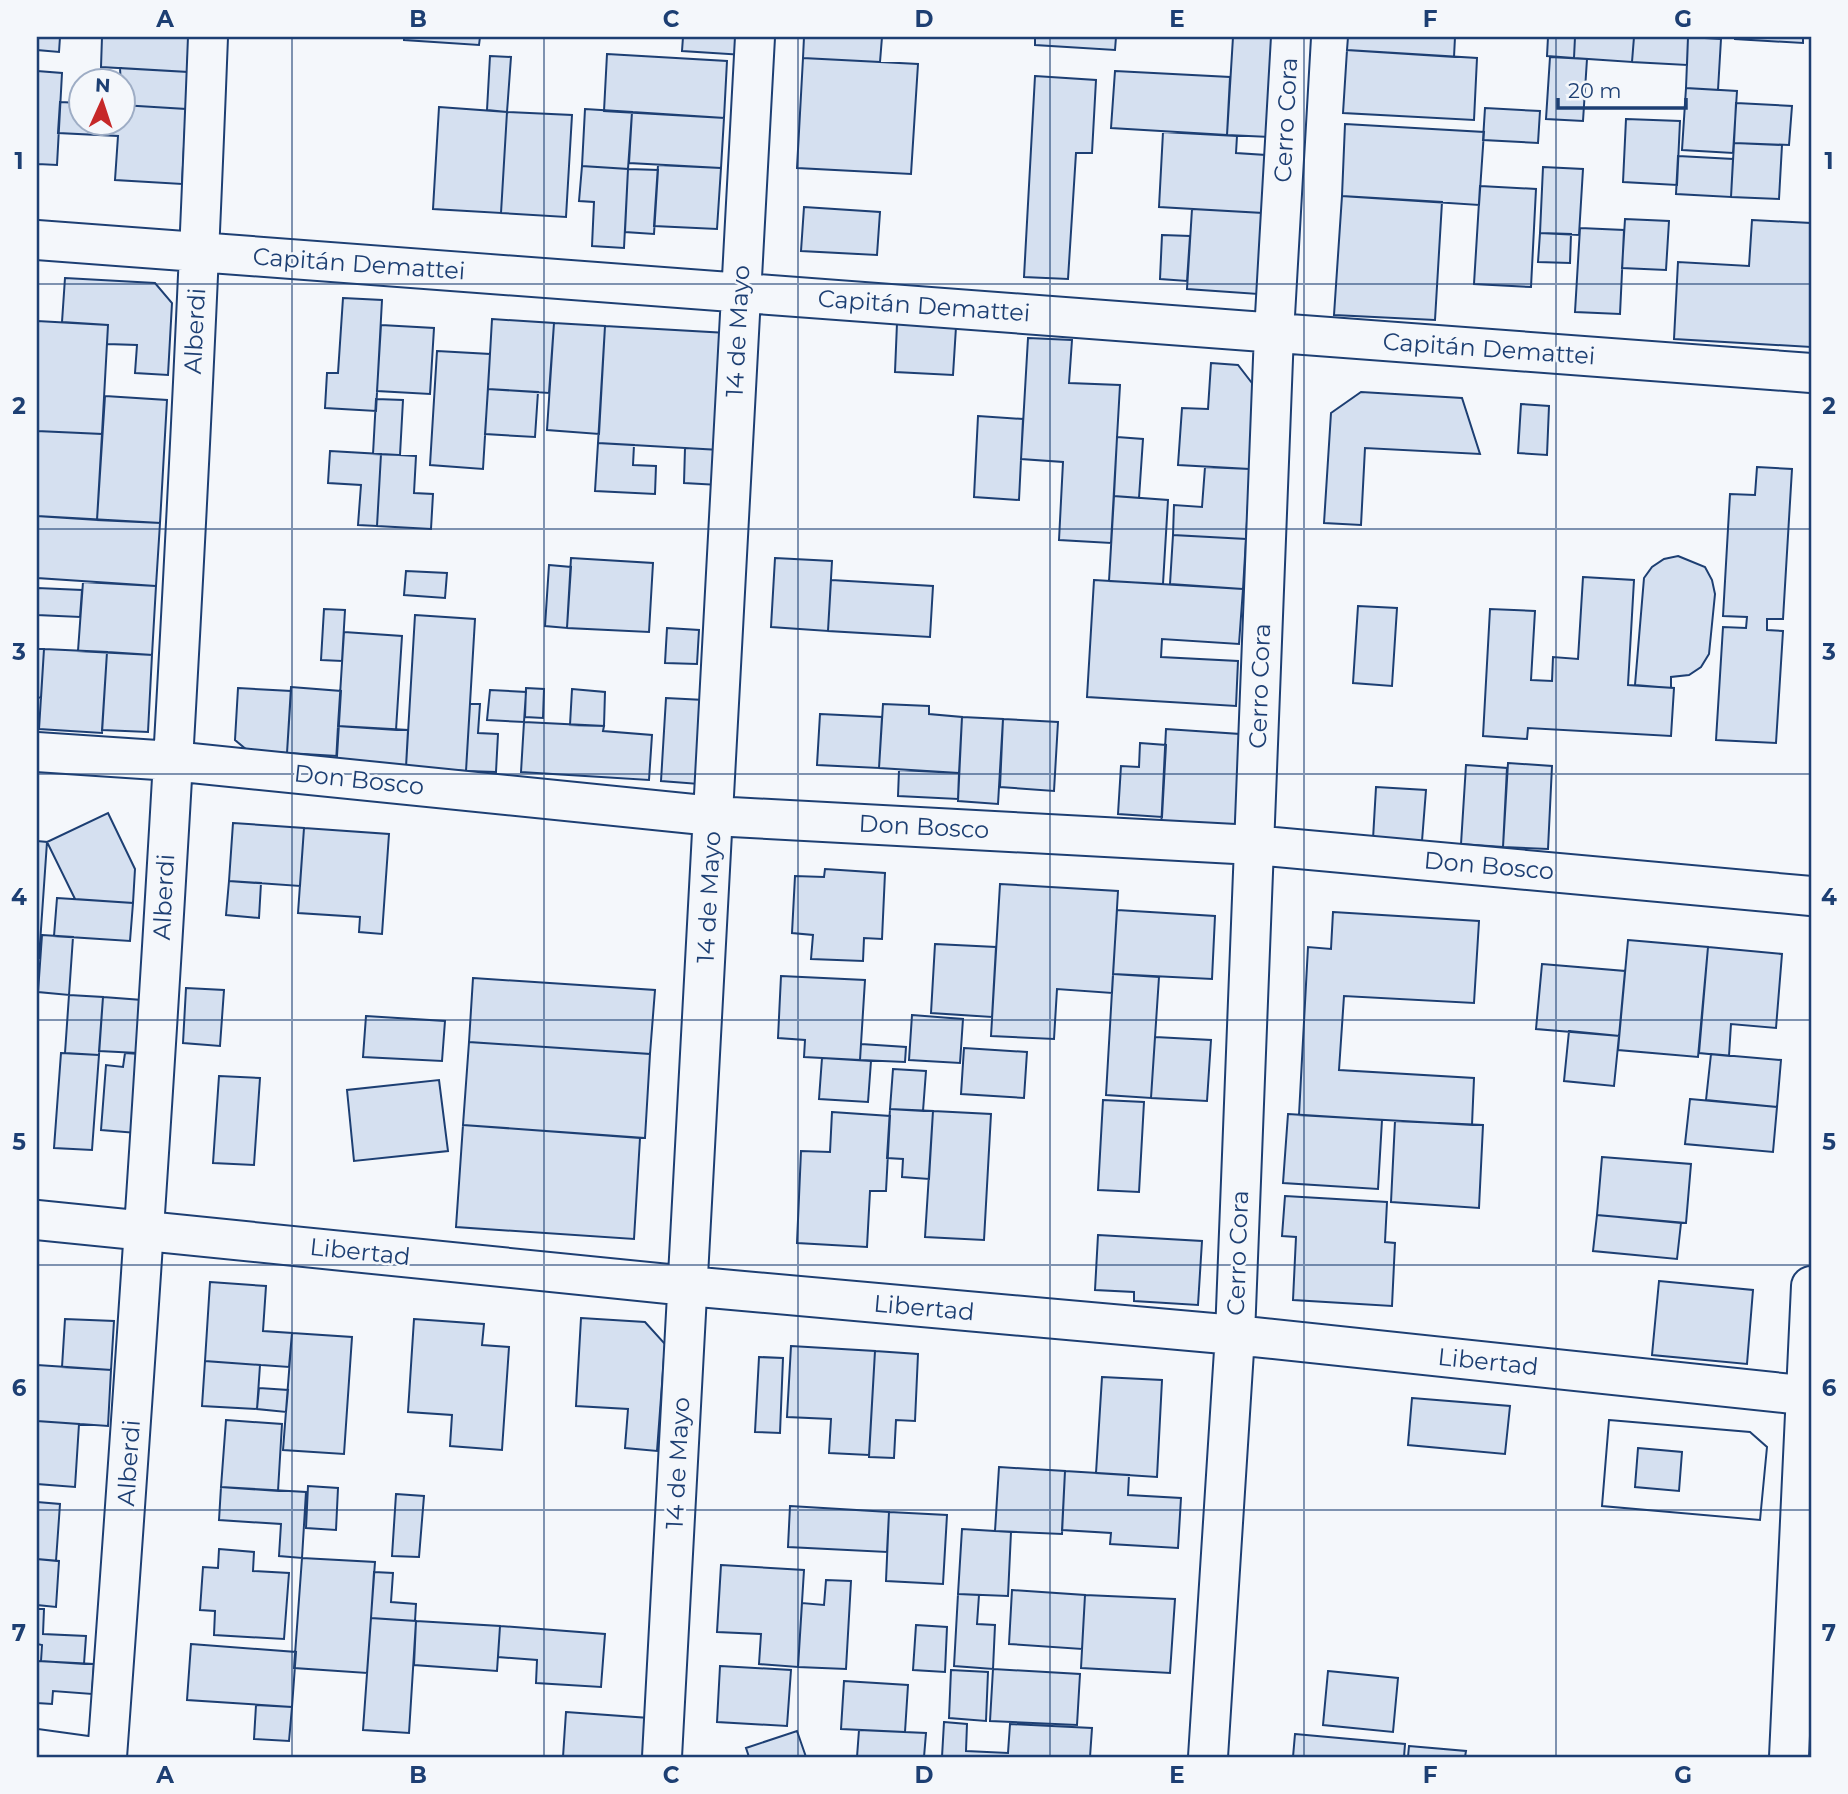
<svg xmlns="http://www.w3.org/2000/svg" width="1848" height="1794" font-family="Montserrat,sans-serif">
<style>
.building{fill:#d5e0f0;stroke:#1d3f73;stroke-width:2;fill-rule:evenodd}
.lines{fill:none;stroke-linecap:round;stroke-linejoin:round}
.street-casing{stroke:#1d3f73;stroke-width:42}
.street{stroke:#f4f7fb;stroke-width:38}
.grid{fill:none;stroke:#1d3f73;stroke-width:2;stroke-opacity:0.55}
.labels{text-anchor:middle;stroke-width:5;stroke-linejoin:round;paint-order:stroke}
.street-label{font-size:24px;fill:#1d3f73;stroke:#f4f7fb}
.neatline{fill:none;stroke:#1d3f73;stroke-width:2.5}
.grid-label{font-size:23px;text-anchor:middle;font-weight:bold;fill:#1d3f73}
</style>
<rect width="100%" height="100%" fill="#f4f7fb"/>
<path class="building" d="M 37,37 L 60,37 L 59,52 L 37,50 Z
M 102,37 L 189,37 L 187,72 L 101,67 Z
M 404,37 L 480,37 L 479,45 L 404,40 Z
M 683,37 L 745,37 L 744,55 L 682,51 Z
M 804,37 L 882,37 L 880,62 L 803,58 Z
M 1035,37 L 1116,37 L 1115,50 L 1035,45 Z
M 1233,37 L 1276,38 L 1270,137 L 1227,135 Z
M 1348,37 L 1455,37 L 1454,57 L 1347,50 Z
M 1548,37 L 1575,37 L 1574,58 L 1547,56 Z
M 1575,37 L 1634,37 L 1632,62 L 1574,58 Z
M 1634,37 L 1688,37 L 1687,65 L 1632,62 Z
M 1688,37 L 1721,39 L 1718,90 L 1686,88 Z
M 1735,37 L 1803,37 L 1803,43 L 1735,39 Z
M 1347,50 L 1477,58 L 1474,120 L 1343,113 Z
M 607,54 L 727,61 L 724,118 L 604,111 Z
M 490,56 L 511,57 L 507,112 L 487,110 Z
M 1550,57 L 1587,59 L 1583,121 L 1546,119 Z
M 803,58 L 918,64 L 911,174 L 797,168 Z
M 120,68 L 188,72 L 186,109 L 122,105 Z
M 37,71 L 62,73 L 57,165 L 38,164 L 37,188 Z
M 1115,71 L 1230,77 L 1227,135 L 1111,128 Z
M 1035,76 L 1096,80 L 1092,153 L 1076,153 L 1068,279 L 1024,277 Z
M 1686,88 L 1737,91 L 1733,153 L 1682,150 Z
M 60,102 L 80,103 L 80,122 L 122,122 L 122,105 L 186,109 L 182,184 L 115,180 L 118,136 L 58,133 Z
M 1736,103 L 1792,106 L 1789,145 L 1734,143 Z
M 439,107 L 507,112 L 501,213 L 433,209 Z
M 1485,108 L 1540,111 L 1538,143 L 1483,140 Z
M 585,109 L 632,112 L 628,169 L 582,166 Z
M 507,112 L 572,115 L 566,217 L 501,213 Z
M 632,112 L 724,118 L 721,168 L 629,163 Z
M 1626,119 L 1680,121 L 1677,185 L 1623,182 Z
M 1345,124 L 1484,132 L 1479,205 L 1342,196 Z
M 1163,132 L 1237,136 L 1236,153 L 1266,155 L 1263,213 L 1159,207 Z
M 1734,143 L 1782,145 L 1779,199 L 1731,197 Z
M 1678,156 L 1733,159 L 1731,197 L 1676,194 Z
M 658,165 L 721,168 L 717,229 L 654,226 Z
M 582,166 L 628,169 L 624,248 L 592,246 L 594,202 L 579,201 Z
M 1543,167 L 1583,169 L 1579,235 L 1540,233 Z
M 628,169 L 658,170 L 654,234 L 625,232 Z
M 1480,186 L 1536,189 L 1531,287 L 1474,284 Z
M 1342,196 L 1442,202 L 1435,320 L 1334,315 Z
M 804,207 L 880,212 L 877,255 L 801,251 Z
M 1192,209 L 1263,213 L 1258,294 L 1187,289 Z
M 1625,219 L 1669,221 L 1666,270 L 1622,268 Z
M 1752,220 L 1811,223 L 1811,347 L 1674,339 L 1678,262 L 1749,266 Z
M 1580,228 L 1624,230 L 1620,314 L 1575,312 Z
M 1540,233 L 1571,234 L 1570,263 L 1538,262 Z
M 1162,235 L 1190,236 L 1187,281 L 1160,279 Z
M 65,278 L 155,283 L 172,303 L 168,375 L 135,373 L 137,345 L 107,344 L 108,325 L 62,322 Z
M 343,298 L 382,300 L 376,411 L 325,408 L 327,373 L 338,373 Z
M 492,319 L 554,323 L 549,393 L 488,389 Z
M 37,321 L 108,325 L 102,434 L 37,431 Z
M 554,323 L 605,326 L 599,434 L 547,430 Z
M 897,323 L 956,327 L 953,375 L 895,372 Z
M 381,325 L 434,328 L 430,394 L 377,391 Z
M 605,326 L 727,333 L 720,450 L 598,443 Z
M 1028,338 L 1072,340 L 1069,383 L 1120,385 L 1111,543 L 1059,540 L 1063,462 L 1021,459 Z
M 437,351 L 490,354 L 483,469 L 430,465 Z
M 1211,363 L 1238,365 L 1255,387 L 1250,469 L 1178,465 L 1182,408 L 1208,409 Z
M 488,389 L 538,392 L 535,437 L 485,434 Z
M 1361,392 L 1462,398 L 1480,454 L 1365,448 L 1361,525 L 1324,523 L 1331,413 Z
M 105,396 L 167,400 L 160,523 L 97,520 Z
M 376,399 L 403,400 L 400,455 L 373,454 Z
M 1521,404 L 1549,406 L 1547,455 L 1518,453 Z
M 978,416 L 1023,419 L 1019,500 L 974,497 Z
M 37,431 L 102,434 L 97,520 L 37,516 Z
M 1117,437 L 1143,439 L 1139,498 L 1114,496 Z
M 598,443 L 634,445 L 633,465 L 656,466 L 655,494 L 595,491 Z
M 685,448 L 720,450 L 719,485 L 684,483 Z
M 330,451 L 381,454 L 377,526 L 358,525 L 361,485 L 328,483 Z
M 381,454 L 416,456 L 414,493 L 433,494 L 431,529 L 377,526 Z
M 1205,467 L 1250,469 L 1246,539 L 1173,535 L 1174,505 L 1202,507 Z
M 1757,467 L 1792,469 L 1783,619 L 1767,619 L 1767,630 L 1783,631 L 1776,743 L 1716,740 L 1723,627 L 1746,628 L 1747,617 L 1723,616 L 1730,494 L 1755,495 Z
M 1114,496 L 1168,500 L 1163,584 L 1109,581 Z
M 37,516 L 160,523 L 156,586 L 37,578 Z
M 1173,535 L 1246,539 L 1243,589 L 1170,584 Z
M 1678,556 L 1705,567 L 1712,580 L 1715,594 L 1709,654 L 1701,667 L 1689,675 L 1671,677 L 1671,688 L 1635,685 L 1644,578 L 1652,567 L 1664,559 Z
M 571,558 L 653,563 L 649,632 L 567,628 Z
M 775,558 L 832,561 L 828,631 L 771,627 Z
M 549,565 L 571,567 L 567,628 L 545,626 Z
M 406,571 L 447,573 L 445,598 L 404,595 Z
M 1583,577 L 1634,580 L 1628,685 L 1674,688 L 1671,736 L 1528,728 L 1527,739 L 1483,736 L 1490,609 L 1535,611 L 1531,680 L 1552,681 L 1553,657 L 1578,659 Z
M 831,580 L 933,586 L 930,637 L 828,631 Z
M 1094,580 L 1243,589 L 1239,644 L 1162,639 L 1161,657 L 1238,661 L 1236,706 L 1087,697 Z
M 83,582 L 156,586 L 152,655 L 78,651 Z
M 37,588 L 82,590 L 80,617 L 37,615 Z
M 1358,606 L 1397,608 L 1392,686 L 1353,683 Z
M 324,609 L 345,610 L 342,661 L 321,660 Z
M 415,615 L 475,619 L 466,771 L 406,767 Z
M 667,628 L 699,630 L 697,664 L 665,663 Z
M 344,632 L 402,636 L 396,730 L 338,726 Z
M 37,649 L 44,649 L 41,698 L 37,697 Z
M 44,649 L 107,652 L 102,733 L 39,729 Z
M 107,652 L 152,655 L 148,732 L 102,730 Z
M 291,687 L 341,691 L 337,756 L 287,753 Z
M 238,688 L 291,691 L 287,753 L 247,750 L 235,740 Z
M 526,688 L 544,689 L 543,718 L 525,717 Z
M 572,689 L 605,692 L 604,726 L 570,725 Z
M 490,690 L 526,692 L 524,722 L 487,720 Z
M 666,698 L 704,700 L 699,784 L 661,781 Z
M 470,704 L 480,704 L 478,733 L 498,734 L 496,772 L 466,771 Z
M 883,704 L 929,706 L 929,714 L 962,717 L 959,773 L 879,768 Z
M 820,714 L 882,717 L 879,768 L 817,765 Z
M 962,717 L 1003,719 L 998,804 L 958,801 Z
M 1003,719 L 1058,722 L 1054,791 L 1000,787 Z
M 524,722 L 604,726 L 603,731 L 652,735 L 649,780 L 521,772 Z
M 338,726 L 408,730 L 406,767 L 336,763 Z
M 1166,729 L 1240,734 L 1235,834 L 1161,829 Z
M 1140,743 L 1166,745 L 1162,817 L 1118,814 L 1121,766 L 1139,767 Z
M 1508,763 L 1552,766 L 1548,849 L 1503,847 Z
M 1466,765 L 1507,768 L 1503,847 L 1461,844 Z
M 899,770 L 959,773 L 958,799 L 898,796 Z
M 1376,787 L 1426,790 L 1422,841 L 1373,839 Z
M 108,813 L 135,869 L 133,903 L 75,899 L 47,842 Z
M 233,823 L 304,828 L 300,886 L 229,881 Z
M 304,828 L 389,834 L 382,934 L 359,932 L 360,917 L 298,913 Z
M 37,841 L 47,842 L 39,958 L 37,958 Z
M 825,869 L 885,873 L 882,939 L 864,938 L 863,961 L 811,959 L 813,935 L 792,933 L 795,876 L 824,877 Z
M 229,881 L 261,883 L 259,918 L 226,915 Z
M 1000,884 L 1118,891 L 1112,993 L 1057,989 L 1054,1039 L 991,1036 Z
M 57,898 L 133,903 L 130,941 L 54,936 Z
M 1117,910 L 1215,916 L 1212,979 L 1113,974 Z
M 1333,912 L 1479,921 L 1474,1003 L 1344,996 L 1339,1070 L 1474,1078 L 1472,1125 L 1299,1115 L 1308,947 L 1331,949 Z
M 42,935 L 73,937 L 69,995 L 38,992 Z
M 1628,940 L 1708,947 L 1698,1057 L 1618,1050 Z
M 935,944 L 996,947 L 992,1017 L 931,1013 Z
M 1708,947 L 1782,954 L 1776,1028 L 1731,1024 L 1729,1056 L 1699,1053 Z
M 1542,964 L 1625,971 L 1619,1036 L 1536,1029 Z
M 1113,974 L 1159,977 L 1151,1098 L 1106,1095 Z
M 781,976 L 865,980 L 860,1060 L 804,1057 L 805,1040 L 778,1038 Z
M 473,978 L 655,990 L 650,1054 L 469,1042 Z
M 186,988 L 224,990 L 220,1046 L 183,1043 Z
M 69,995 L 103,997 L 99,1055 L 65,1053 Z
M 103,997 L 142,1000 L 138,1053 L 99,1051 Z
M 912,1015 L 963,1019 L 960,1063 L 909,1060 Z
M 366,1016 L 445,1021 L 442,1061 L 363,1057 Z
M 1569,1031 L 1619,1036 L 1614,1086 L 1564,1081 Z
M 1155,1037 L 1211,1040 L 1207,1101 L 1151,1098 Z
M 469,1042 L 650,1054 L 645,1138 L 463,1125 Z
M 861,1044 L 906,1047 L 905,1062 L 860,1060 Z
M 964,1048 L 1027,1052 L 1024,1098 L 961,1094 Z
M 61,1053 L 99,1055 L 92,1150 L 54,1148 Z
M 125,1053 L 155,1055 L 149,1134 L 101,1130 L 106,1065 L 123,1067 Z
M 1711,1054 L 1781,1060 L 1777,1107 L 1706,1100 Z
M 822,1058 L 871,1061 L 868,1102 L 819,1099 Z
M 893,1069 L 926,1071 L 923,1111 L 890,1109 Z
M 219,1076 L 260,1078 L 254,1165 L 213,1163 Z
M 439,1080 L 448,1151 L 354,1161 L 347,1090 Z
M 1690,1099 L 1777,1107 L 1773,1152 L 1685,1144 Z
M 1103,1100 L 1144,1102 L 1139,1192 L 1098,1190 Z
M 890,1109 L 933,1111 L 929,1179 L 902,1177 L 903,1159 L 887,1158 Z
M 933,1111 L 991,1114 L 984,1240 L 925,1237 Z
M 832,1112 L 890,1116 L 886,1191 L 870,1191 L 867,1247 L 797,1243 L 801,1151 L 830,1152 Z
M 1288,1114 L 1382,1120 L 1378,1189 L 1283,1183 Z
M 1395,1121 L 1483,1125 L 1479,1208 L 1391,1202 Z
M 463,1125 L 640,1138 L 634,1239 L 456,1227 Z
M 1602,1157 L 1691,1164 L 1686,1223 L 1597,1215 Z
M 1285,1196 L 1387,1202 L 1385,1242 L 1395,1243 L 1392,1306 L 1293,1300 L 1296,1237 L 1282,1236 Z
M 1597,1215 L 1681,1223 L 1677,1259 L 1593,1251 Z
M 1098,1235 L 1202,1241 L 1198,1305 L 1134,1301 L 1134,1292 L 1095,1290 Z
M 1659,1281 L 1753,1290 L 1747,1364 L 1652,1355 Z
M 210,1282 L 266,1286 L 263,1331 L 292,1333 L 289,1367 L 205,1361 Z
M 581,1318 L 645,1322 L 665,1344 L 657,1451 L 625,1448 L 628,1409 L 576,1406 Z
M 65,1319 L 114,1321 L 111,1370 L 62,1367 Z
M 414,1319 L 484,1324 L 482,1345 L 509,1347 L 502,1450 L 450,1446 L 452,1415 L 408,1412 Z
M 292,1333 L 352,1337 L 344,1454 L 283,1450 Z
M 791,1346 L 875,1351 L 869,1455 L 829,1453 L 831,1419 L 787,1417 Z
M 875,1351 L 918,1354 L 915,1421 L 896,1420 L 894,1458 L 869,1457 Z
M 759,1357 L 783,1358 L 780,1433 L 755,1432 Z
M 205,1361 L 260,1365 L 257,1409 L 202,1406 Z
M 37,1365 L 111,1370 L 108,1426 L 37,1421 Z
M 1102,1377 L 1162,1380 L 1157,1477 L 1096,1473 Z
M 259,1388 L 288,1390 L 286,1412 L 257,1409 Z
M 1412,1398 L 1510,1406 L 1505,1454 L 1408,1445 Z
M 226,1420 L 282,1424 L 278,1491 L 221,1487 Z
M 1609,1420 L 1750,1432 L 1767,1447 L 1760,1520 L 1602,1506 ZM 1638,1448 L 1682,1452 L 1679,1491 L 1635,1487 Z
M 1609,1420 L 1750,1432 L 1767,1447 L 1760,1520 L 1602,1506 Z
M 37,1421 L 79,1424 L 75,1487 L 37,1484 Z
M 999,1467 L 1065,1471 L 1062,1534 L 995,1531 Z
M 1065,1471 L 1129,1475 L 1128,1495 L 1181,1498 L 1178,1548 L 1110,1544 L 1111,1533 L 1062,1530 Z
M 308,1486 L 338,1488 L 336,1530 L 306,1528 Z
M 221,1487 L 306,1492 L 302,1558 L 279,1556 L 281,1524 L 219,1520 Z
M 396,1494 L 424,1496 L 419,1557 L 392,1556 Z
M 37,1502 L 60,1504 L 56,1561 L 37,1559 Z
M 790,1506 L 889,1512 L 887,1552 L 788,1547 Z
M 889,1512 L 947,1515 L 943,1584 L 886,1581 Z
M 962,1529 L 1011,1532 L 1008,1596 L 958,1594 Z
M 219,1549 L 254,1552 L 253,1571 L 289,1573 L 284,1639 L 214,1635 L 215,1611 L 200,1610 L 203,1567 L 218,1568 Z
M 302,1558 L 375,1562 L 367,1673 L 294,1668 Z
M 37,1559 L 59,1561 L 56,1607 L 37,1605 Z
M 721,1565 L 804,1570 L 798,1667 L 759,1664 L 761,1634 L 717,1632 Z
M 374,1572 L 393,1573 L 391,1602 L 416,1604 L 415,1621 L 371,1618 Z
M 826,1580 L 851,1581 L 846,1669 L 798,1667 L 802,1603 L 824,1605 Z
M 1012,1590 L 1085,1595 L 1082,1649 L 1009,1644 Z
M 958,1594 L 979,1595 L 977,1624 L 995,1625 L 993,1669 L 954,1666 Z
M 1085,1595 L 1175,1599 L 1170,1673 L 1081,1668 Z
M 37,1609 L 44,1609 L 43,1634 L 86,1636 L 84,1664 L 41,1661 L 42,1645 L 37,1644 Z
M 371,1618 L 416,1621 L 409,1733 L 363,1730 Z
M 416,1621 L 500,1626 L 497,1671 L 414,1665 Z
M 916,1625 L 947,1627 L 945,1672 L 913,1670 Z
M 500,1626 L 605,1634 L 601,1687 L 536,1683 L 537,1660 L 498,1657 Z
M 191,1644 L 296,1652 L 292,1707 L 187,1700 Z
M 37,1661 L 94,1664 L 92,1694 L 53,1691 L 52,1704 L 37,1703 Z
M 720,1666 L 791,1670 L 787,1726 L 717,1722 Z
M 993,1669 L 1080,1674 L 1077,1725 L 990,1721 Z
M 951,1670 L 988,1672 L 986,1721 L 949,1718 Z
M 1328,1671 L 1398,1678 L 1393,1732 L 1323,1725 Z
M 844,1681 L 908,1685 L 905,1732 L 841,1729 Z
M 256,1705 L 292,1707 L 289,1741 L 254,1739 Z
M 566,1712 L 649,1718 L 646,1757 L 563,1757 Z
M 944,1722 L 967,1724 L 966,1751 L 1008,1753 L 1010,1724 L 1092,1728 L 1090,1757 L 942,1757 Z
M 859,1730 L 926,1733 L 924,1757 L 857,1757 Z
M 797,1731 L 806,1757 L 749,1757 L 746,1748 Z
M 1295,1734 L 1405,1744 L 1404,1757 L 1293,1757 Z
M 1409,1746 L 1466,1751 L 1465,1757 L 1408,1757 Z"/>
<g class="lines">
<defs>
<path id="street" d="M 37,240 L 1811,373
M 37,752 L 172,761 L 713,816 L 1254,845 L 1811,896
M 37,1220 L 688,1286 L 1235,1335 L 1811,1396
M 37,1749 L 95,1757
M 107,1757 C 149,1184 186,611 208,37
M 662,1757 L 755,37
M 1208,1757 L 1235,1335 L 1274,333 L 1291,37
M 1789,1757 L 1811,1286"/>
</defs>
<use href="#street" class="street-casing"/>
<use href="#street" class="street"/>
</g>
<path class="grid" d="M 292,37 L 292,1757M 544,37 L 544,1757M 798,37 L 798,1757M 1050,37 L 1050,1757M 1304,37 L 1304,1757M 1556,37 L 1556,1757M 37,284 L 1811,284M 37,529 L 1811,529M 37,774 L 1811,774M 37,1020 L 1811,1020M 37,1265 L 1811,1265M 37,1510 L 1811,1510"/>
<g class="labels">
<g class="street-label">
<text transform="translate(1286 120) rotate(-87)" y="8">Cerro Cora</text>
<text transform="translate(359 264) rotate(4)" y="8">Capitán Demattei</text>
<text transform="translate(924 306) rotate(4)" y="8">Capitán Demattei</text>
<text transform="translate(195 331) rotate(-87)" y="8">Alberdi</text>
<text transform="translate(738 331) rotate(-87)" y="8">14 de Mayo</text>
<text transform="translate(1489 349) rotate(4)" y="8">Capitán Demattei</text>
<text transform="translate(1260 686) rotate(-88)" y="8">Cerro Cora</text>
<text transform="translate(359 780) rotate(6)" y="8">Don Bosco</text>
<text transform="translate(924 827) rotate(3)" y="8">Don Bosco</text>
<text transform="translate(1489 866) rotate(5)" y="8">Don Bosco</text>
<text transform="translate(164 897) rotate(-87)" y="8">Alberdi</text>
<text transform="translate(709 897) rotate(-87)" y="8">14 de Mayo</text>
<text transform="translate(360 1252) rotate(6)" y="8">Libertad</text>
<text transform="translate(1238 1253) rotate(-88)" y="8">Cerro Cora</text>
<text transform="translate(924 1308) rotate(5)" y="8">Libertad</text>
<text transform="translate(1488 1362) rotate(6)" y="8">Libertad</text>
<text transform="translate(129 1463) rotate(-86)" y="8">Alberdi</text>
<text transform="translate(678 1463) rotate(-87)" y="8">14 de Mayo</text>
</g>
</g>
<rect width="1848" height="1794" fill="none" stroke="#f4f7fb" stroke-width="77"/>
<g transform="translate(102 102) rotate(3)"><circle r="33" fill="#f4f7fb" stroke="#9eadc5" stroke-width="2"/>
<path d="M0-5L12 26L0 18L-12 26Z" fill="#c62828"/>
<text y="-10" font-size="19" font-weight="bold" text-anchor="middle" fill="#1d3f73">N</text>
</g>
<path d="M1558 98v10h128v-10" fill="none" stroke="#1d3f73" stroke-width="3.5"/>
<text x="1568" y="98" font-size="21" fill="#1d3f73" stroke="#f4f7fb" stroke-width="5" paint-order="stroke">20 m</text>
<rect x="38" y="38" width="1772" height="1718" class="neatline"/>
<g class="grid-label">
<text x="165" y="27">A</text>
<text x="418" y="27">B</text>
<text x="671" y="27">C</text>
<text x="924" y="27">D</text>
<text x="1177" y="27">E</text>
<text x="1430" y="27">F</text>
<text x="1683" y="27">G</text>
<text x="19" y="169">1</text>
<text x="1829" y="169">1</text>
<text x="19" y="414">2</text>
<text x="1829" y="414">2</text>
<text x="19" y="660">3</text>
<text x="1829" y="660">3</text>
<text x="19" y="905">4</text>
<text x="1829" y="905">4</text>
<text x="19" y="1150">5</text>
<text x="1829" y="1150">5</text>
<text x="19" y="1396">6</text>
<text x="1829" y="1396">6</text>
<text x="19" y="1641">7</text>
<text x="1829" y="1641">7</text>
<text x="165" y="1783">A</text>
<text x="418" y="1783">B</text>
<text x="671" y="1783">C</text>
<text x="924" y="1783">D</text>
<text x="1177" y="1783">E</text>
<text x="1430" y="1783">F</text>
<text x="1683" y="1783">G</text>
</g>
</svg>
